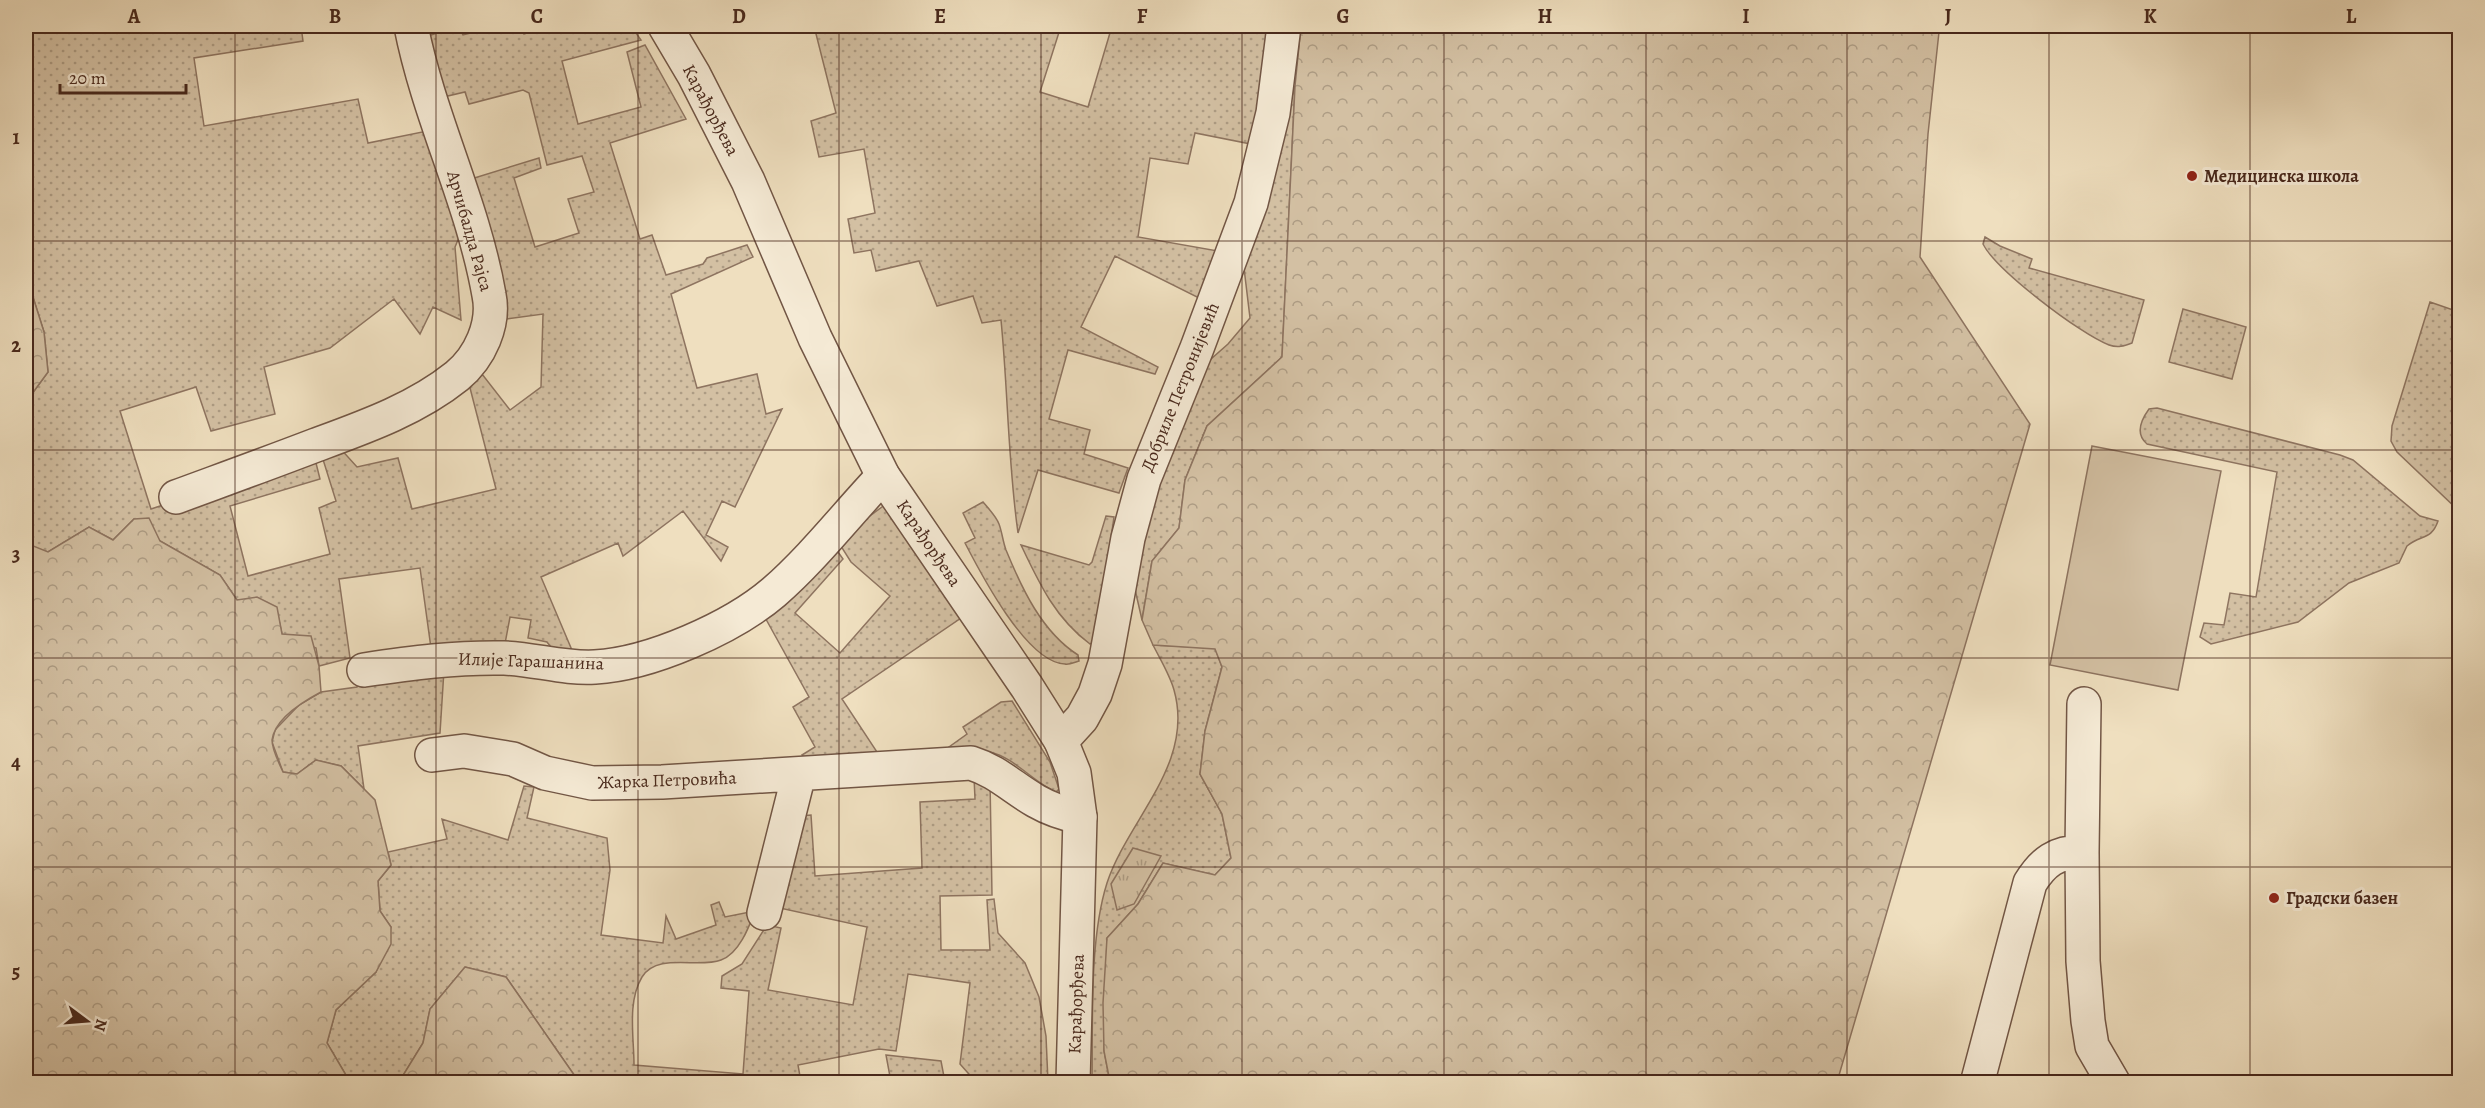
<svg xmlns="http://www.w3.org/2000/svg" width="2485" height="1108" font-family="Alegreya,serif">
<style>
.grass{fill:url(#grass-dots);stroke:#8e7460;stroke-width:1.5}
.forest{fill:url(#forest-crowns);stroke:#8e7460;stroke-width:1.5}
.park{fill:url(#park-tufts);stroke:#8e7460;stroke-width:1.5}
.garden{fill:#d3c0a3;stroke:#8e7460;stroke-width:1.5}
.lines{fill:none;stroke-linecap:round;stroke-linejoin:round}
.minor-casing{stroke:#725645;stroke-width:36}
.tertiary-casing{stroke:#725645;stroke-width:36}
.minor{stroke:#f5ead5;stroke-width:33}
.tertiary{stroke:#f5ead5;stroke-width:33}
.grid{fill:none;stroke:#48281c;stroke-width:1.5;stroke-opacity:0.55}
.poi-dot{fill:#8f2418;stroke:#f5ead5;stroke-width:2}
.labels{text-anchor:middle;stroke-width:6;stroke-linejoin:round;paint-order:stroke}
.street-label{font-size:18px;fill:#48281c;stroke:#f5ead5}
.poi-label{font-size:18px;font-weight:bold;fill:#48281c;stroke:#f5ead5;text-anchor:start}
.neatline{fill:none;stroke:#48281c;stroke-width:2}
.grid-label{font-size:20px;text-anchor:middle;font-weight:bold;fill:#48281c}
</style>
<defs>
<pattern id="grass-dots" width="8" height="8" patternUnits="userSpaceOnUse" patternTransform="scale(1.5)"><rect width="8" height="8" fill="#d3c0a3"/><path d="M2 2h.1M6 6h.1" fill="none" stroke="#ad9c84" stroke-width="1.8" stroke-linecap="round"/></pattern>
<pattern id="forest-crowns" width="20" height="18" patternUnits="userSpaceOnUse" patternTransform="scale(1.5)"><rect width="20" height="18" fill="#d3c0a3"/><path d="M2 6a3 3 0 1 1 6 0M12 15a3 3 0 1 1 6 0" fill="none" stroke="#ad9c84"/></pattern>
<pattern id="park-tufts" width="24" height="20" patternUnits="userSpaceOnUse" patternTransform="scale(1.5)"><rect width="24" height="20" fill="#d3c0a3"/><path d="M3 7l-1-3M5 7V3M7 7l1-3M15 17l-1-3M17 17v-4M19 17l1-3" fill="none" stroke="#ad9c84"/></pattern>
</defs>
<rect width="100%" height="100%" fill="#efdfbf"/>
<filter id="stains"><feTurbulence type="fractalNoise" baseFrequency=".00333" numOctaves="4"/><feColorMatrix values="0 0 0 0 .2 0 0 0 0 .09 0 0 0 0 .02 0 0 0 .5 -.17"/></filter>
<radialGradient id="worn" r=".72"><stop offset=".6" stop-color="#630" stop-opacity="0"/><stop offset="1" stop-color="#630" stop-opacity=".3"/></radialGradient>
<path class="grass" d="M 26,26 L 301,26 L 303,41 L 194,58 L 204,126 L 358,99 L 368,143 L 427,131 L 460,235 L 455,247 L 461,320 L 433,307 L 420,334 L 394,299 L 330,348 L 264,367 L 275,414 L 211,431 L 196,387 L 120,411 L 151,509 L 314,455 L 320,479 L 230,506 L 248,576 L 330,554 L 319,508 L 336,501 L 321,453 L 339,447 L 357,467 L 398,458 L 412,509 L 496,489 L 469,384 L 482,374 L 510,410 L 541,387 L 543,314 L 507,319 L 502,291 L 471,179 L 539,158 L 541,168 L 514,178 L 535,247 L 579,233 L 568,199 L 594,192 L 582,156 L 547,165 L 529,93 L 523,90 L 469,104 L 465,92 L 439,98 L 425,37 L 458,26 L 463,35 L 499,26 L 520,26 L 524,34 L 544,26 L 631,26 L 641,40 L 562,61 L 578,124 L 641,107 L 627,52 L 645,45 L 686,119 L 610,143 L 640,239 L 652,235 L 666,275 L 703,264 L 707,258 L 747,245 L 753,257 L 671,294 L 697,388 L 757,374 L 766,414 L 782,409 L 735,507 L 722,501 L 706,535 L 728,547 L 721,561 L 683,511 L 623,556 L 618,543 L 541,577 L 574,655 L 556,654 L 547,642 L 528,638 L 531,620 L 510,617 L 504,649 L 431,648 L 420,568 L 339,579 L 350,658 L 319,666 L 316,648 L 282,634 L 276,607 L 237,600 L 220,575 L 160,541 L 134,519 L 113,540 L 89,527 L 48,552 L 26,545 L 26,402 L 48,372 L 44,332 L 26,275 Z
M 814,26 L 1061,26 L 1040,92 L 1088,107 L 1112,26 L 1272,26 L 1251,144 L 1195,133 L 1188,164 L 1150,158 L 1138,237 L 1218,251 L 1199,298 L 1115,256 L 1081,327 L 1158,367 L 1155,374 L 1068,350 L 1049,419 L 1090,430 L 1084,454 L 1128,468 L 1119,493 L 1038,470 L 1018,533 C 1008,463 1008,391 1001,320 L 982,323 L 973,296 L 937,306 L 919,261 L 876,271 L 871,250 L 854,253 L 848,219 L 875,213 L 864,149 L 819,157 L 811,121 L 836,113 Z
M 1295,86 L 1282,357 L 1207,426 L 1185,480 L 1179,528 L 1152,561 L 1142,620 L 1134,585 L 1149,506 L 1202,367 L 1228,344 L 1250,318 L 1244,268 Z
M 1985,237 L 2000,246 L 2032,259 L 2029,268 L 2144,300 L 2132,343 C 2124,346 2118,348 2109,345 C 2080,334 1996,270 1983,244 Z
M 2430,302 L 2459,312 L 2459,511 L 2397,452 L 2391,441 L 2392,426 Z
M 2183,309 L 2246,327 L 2232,379 L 2169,362 Z
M 2157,408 L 2340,455 L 2353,460 L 2420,516 L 2438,521 C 2431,541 2421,534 2407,546 L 2399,563 L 2349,583 L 2298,622 L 2211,644 L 2200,637 L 2204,623 L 2224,625 L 2230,593 L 2256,597 L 2277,472 L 2147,444 C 2135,434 2141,420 2149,409 Z
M 983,502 C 988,508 996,516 999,524 C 1002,532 1003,542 1006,550 C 1022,589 1042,632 1078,655 L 1079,661 C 1075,662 1069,665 1065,664 C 1027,663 981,574 965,543 L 975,538 L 963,513 Z
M 886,504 L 961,618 L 842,699 L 879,755 L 807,760 L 802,755 L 815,747 L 793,707 L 809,697 L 762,612 L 833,545 L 843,559 L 795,613 L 840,653 L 890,596 L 851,562 L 837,540 Z
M 1106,516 L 1114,517 L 1096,641 L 1090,644 C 1055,618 1039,583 1021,545 L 1089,565 L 1092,562 Z
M 1153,645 L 1215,648 L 1222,667 L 1205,731 L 1200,774 L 1222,814 L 1231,858 L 1215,875 L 1163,863 L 1138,904 L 1107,938 L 1104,1051 L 1110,1082 L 1092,1082 C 1093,1022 1089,940 1107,883 C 1128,819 1195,764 1174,690 C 1170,675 1160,659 1153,645 Z
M 444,670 L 440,733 L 358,746 L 364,789 L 341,766 L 316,760 L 297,774 L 283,772 L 272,742 L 275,730 L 299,705 L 321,692 L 357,687 L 359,680 Z
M 1012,701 L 1050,762 L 1059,789 L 1056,792 C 1033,782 1015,758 990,752 C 976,748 957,752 942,752 L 967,734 L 963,727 L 1001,702 Z
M 974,777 L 990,781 L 992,895 L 940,896 L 941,950 L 990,950 L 987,900 L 994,899 L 998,933 L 1025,963 L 1039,997 L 1046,1036 L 1048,1082 L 976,1082 L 960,1064 L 970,983 L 908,974 L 896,1051 L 879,1049 L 798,1065 L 801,1082 L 579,1082 L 506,977 L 465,967 L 430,1009 L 423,1043 L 399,1082 L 350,1082 L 327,1043 L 336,1010 L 376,972 L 391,927 L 380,911 L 378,881 L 391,865 L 388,852 L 447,839 L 442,819 L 508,840 L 524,786 L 534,787 L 527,818 L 607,838 L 610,870 L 601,935 L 663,943 L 666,916 L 676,939 L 716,925 L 711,905 L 719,902 L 725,917 L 755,911 C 749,927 739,954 721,960 C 698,969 658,952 642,977 C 627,1002 634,1037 634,1065 L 743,1074 L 749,991 L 721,988 L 722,976 L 742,964 L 767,925 L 781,928 L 768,990 L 853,1005 L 867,927 L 775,907 L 799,816 L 811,815 L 815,876 L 922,868 L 920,802 L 975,799 Z
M 886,1055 L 941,1061 L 945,1082 L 891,1082 Z"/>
<path class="forest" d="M 1301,26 L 1943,26 L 1939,32 L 1928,134 L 1920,257 L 2030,424 L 1837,1082 L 1110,1082 L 1104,1051 L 1103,1003 L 1107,938 L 1138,904 L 1163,863 L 1215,875 L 1231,858 L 1222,814 L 1200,774 L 1205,731 L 1222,667 L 1215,649 L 1153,645 L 1142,620 L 1152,561 L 1179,528 L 1185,480 L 1207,426 L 1282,357 L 1295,86 Z
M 26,275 L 44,332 L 48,372 L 26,402 Z
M 149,518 L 160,541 L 220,575 L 237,600 L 257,597 L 277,607 L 282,634 L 311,636 L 319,666 L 321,692 C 304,701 275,718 272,740 C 272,750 279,763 283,772 L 297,774 L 316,760 L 341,766 L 375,800 L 391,865 L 378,881 L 380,911 L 391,927 L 391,944 L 376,972 L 336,1010 L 327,1043 L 350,1082 L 26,1082 L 26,543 L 48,552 L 89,527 L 113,540 L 134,519 Z
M 465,967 L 506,977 L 579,1082 L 399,1082 L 423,1043 L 430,1009 Z"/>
<path class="park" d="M 1133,848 L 1161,856 L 1134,904 L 1117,910 L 1111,884 Z"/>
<path class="garden" d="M 2092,446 L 2221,471 L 2178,690 L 2050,665 Z"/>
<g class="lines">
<defs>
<path id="minor" d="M 176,497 C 222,480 269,463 316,445 C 365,427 416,409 457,376 C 480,357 495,324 489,295 C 473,203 429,118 411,26
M 364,670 C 411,663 456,657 504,658 C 534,659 565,669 595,667 C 650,664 732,628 774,592 C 813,558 847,514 883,476
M 1061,741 L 1082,718 L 1095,694 L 1105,664 L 1128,538 L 1144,479 L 1197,348 L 1251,203 L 1273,113 L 1284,26
M 432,755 L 464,751 L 513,759 L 545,773 L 592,783 L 662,782 L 971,763 C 997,771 1013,788 1036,801 C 1050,809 1065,814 1080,817
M 2082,852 L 2084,704
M 764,913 L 799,774
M 1978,1080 L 2030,883 C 2043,862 2056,852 2082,852 L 2083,961 L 2088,1021 L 2092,1046 L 2113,1082"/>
<path id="tertiary" d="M 665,26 L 694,75 L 748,181 L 815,338 L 883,476 L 1027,687 L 1061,741 L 1074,773 L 1080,817 L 1073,1082"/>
</defs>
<use href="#minor" class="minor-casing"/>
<use href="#tertiary" class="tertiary-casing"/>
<use href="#minor" class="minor"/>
<use href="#tertiary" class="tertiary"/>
</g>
<path class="grid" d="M 235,26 L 235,1082M 436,26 L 436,1082M 638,26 L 638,1082M 839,26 L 839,1082M 1041,26 L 1041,1082M 1242,26 L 1242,1082M 1444,26 L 1444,1082M 1646,26 L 1646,1082M 1847,26 L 1847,1082M 2049,26 L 2049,1082M 2250,26 L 2250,1082M 26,241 L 2460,241M 26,450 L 2460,450M 26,658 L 2460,658M 26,867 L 2460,867"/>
<g class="poi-dot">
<circle cx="2192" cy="176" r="6"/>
<circle cx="2274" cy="898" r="6"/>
</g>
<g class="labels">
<g class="street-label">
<text transform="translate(711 110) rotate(62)" y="6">Карађорђева</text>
<text transform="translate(470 231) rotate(74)" y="6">Арчибалда Рајса</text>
<text transform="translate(1180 387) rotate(-68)" y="6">Добриле Петронијевић</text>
<text transform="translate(929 543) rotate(56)" y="6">Карађорђева</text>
<text transform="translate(531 661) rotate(2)" y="6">Илије Гарашанина</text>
<text transform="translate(667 780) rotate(-2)" y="6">Жарка Петровића</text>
<text transform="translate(1076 1004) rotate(-88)" y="6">Карађорђева</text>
</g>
<g class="poi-label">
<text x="2204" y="182">Медицинска школа</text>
<text x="2286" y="904">Градски базен</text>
</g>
</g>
<rect width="2485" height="1108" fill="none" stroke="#efdfbf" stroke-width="66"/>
<g transform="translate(87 1021) rotate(106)" stroke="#f5ead5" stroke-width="4.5" paint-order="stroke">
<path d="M0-4.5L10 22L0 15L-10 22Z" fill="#48281c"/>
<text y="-9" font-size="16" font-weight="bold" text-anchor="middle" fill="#48281c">N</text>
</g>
<path d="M60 84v9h126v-9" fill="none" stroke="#48281c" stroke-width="3"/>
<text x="69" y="84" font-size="18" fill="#48281c" stroke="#f5ead5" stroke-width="4.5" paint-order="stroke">20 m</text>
<rect x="33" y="33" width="2419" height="1042" class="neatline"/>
<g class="grid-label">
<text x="134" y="23">A</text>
<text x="335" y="23">B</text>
<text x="537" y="23">C</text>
<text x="739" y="23">D</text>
<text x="940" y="23">E</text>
<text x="1142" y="23">F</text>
<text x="1343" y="23">G</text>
<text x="1545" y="23">H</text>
<text x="1746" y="23">I</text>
<text x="1948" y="23">J</text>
<text x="2150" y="23">K</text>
<text x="2351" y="23">L</text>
<text x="16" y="144">1</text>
<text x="16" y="352">2</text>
<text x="16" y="561">3</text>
<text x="16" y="769">4</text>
<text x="16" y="978">5</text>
</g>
<rect width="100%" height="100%" filter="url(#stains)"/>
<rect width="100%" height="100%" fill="url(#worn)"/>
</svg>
